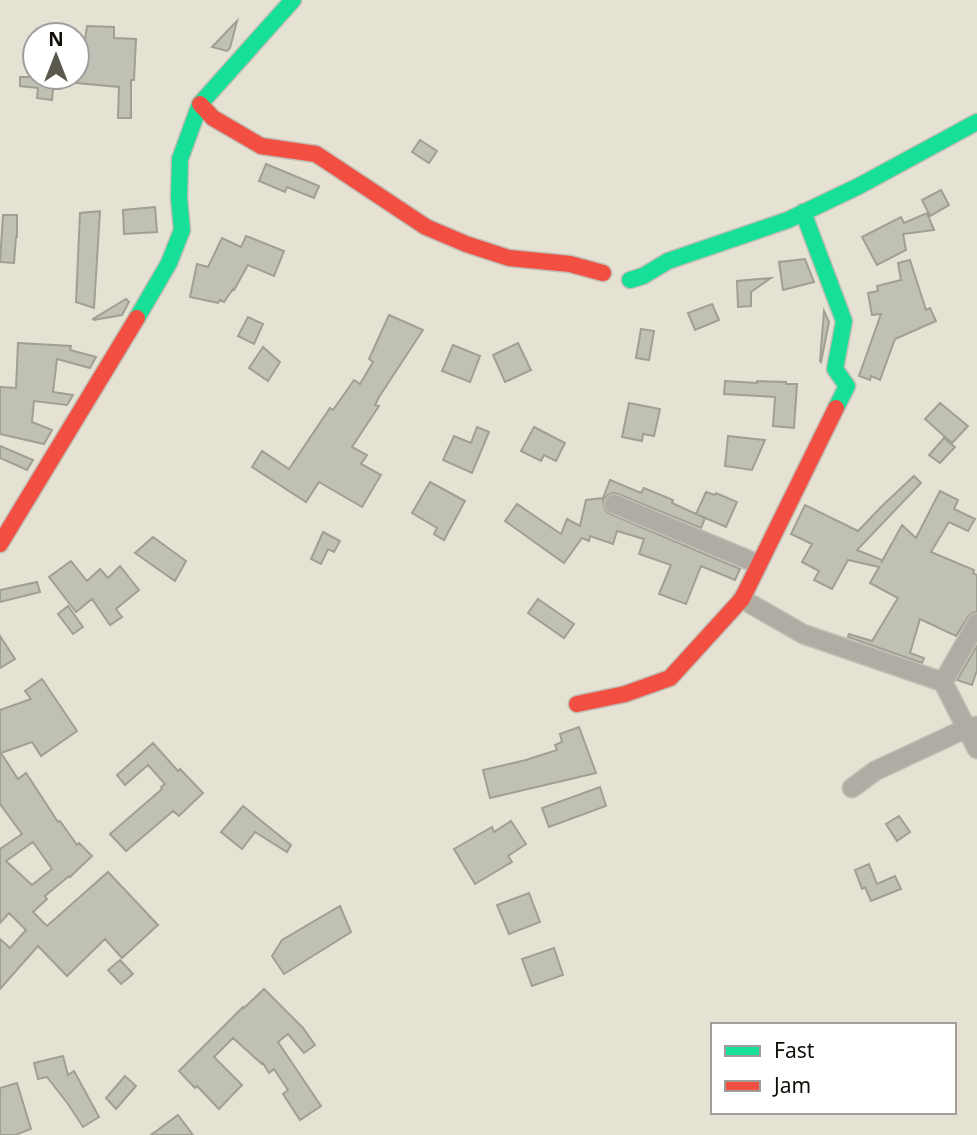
<svg xmlns="http://www.w3.org/2000/svg" width="977" height="1135" font-family="'Noto Sans',sans-serif">
<style>
.building{fill:#c1c0b5;stroke:#a09f94;stroke-width:2;fill-rule:evenodd}
.lines{fill:none;stroke-linecap:round;stroke-linejoin:round}
.street-casing{stroke:#c1beb4;stroke-width:21}
.fast-casing{stroke:#c1beb4;stroke-width:19}
.jam-casing{stroke:#c1beb4;stroke-width:19}
.street{stroke:#b0aba3;stroke-width:18}
.fast{stroke:#16e098;stroke-width:16}
.jam{stroke:#f24e42;stroke-width:16}
</style>
<rect width="100%" height="100%" fill="#e5e1d3"/>
<path class="building" d="M 237,21 L 230,48 L 227,51 L 212,47 Z
M 87,26 L 114,27 L 114,38 L 136,39 L 134,80 L 131,80 L 131,118 L 118,118 L 119,87 L 77,83 L 77,66 L 81,66 Z
M 20,77 L 61,77 L 60,89 L 53,89 L 52,100 L 37,98 L 38,88 L 20,86 Z
M 420,140 L 437,151 L 429,163 L 412,152 Z
M 266,164 L 319,186 L 314,198 L 287,187 L 285,192 L 259,181 Z
M 941,190 L 949,205 L 930,216 L 922,200 Z
M 155,207 L 157,232 L 124,234 L 123,210 Z
M 100,211 L 94,308 L 76,302 L 80,213 Z
M 927,213 L 934,230 L 903,234 L 906,250 L 877,265 L 862,237 L 901,217 L 904,223 Z
M 3,215 L 17,215 L 17,237 L 16,237 L 14,263 L 0,262 Z
M 246,236 L 284,251 L 274,276 L 248,265 L 234,290 L 233,289 L 224,302 L 220,300 L 218,303 L 190,297 L 197,264 L 208,267 L 222,238 L 241,247 Z
M 805,259 L 814,282 L 783,290 L 779,262 Z
M 910,260 L 926,310 L 930,308 L 936,321 L 895,339 L 880,380 L 871,376 L 870,380 L 859,376 L 881,314 L 872,315 L 868,293 L 878,291 L 877,286 L 901,280 L 898,263 Z
M 771,278 L 751,292 L 751,306 L 738,307 L 737,281 Z
M 126,299 L 129,302 L 122,315 L 94,320 L 93,319 Z
M 712,304 L 719,320 L 695,330 L 688,313 Z
M 824,311 L 829,322 L 821,362 L 820,361 Z
M 389,315 L 423,330 L 379,397 L 375,405 L 379,406 L 352,447 L 367,455 L 361,464 L 381,475 L 362,507 L 319,482 L 306,502 L 252,467 L 262,451 L 289,469 L 330,408 L 333,410 L 354,380 L 360,384 L 373,362 L 369,359 Z
M 248,317 L 263,324 L 254,344 L 238,336 Z
M 641,329 L 654,331 L 649,360 L 636,358 Z
M 18,343 L 71,346 L 70,350 L 96,357 L 90,368 L 57,359 L 53,392 L 73,395 L 67,405 L 34,401 L 32,422 L 52,430 L 44,444 L 0,434 L 0,387 L 16,388 Z
M 518,343 L 531,370 L 505,382 L 493,355 Z
M 453,345 L 480,356 L 470,382 L 442,371 Z
M 263,347 L 280,362 L 268,381 L 249,368 Z
M 725,381 L 757,383 L 757,381 L 786,382 L 786,384 L 797,384 L 794,428 L 773,426 L 775,397 L 724,394 Z
M 629,403 L 660,409 L 654,436 L 643,434 L 642,441 L 622,437 Z
M 940,403 L 968,426 L 952,443 L 925,419 Z
M 477,427 L 489,432 L 472,473 L 443,460 L 454,436 L 471,443 Z
M 534,427 L 565,443 L 556,461 L 544,455 L 541,461 L 521,451 Z
M 728,436 L 765,440 L 752,470 L 725,466 Z
M 944,438 L 955,447 L 940,463 L 929,455 Z
M 0,446 L 33,460 L 27,470 L 0,458 Z
M 914,476 L 921,483 L 857,550 L 882,560 L 881,563 L 902,525 L 916,538 L 940,491 L 958,500 L 954,509 L 975,519 L 968,531 L 949,522 L 931,552 L 974,570 L 973,573 L 977,575 L 977,612 L 972,613 L 968,617 L 956,636 L 920,619 L 910,653 L 924,658 L 922,663 L 848,637 L 849,634 L 872,641 L 898,598 L 870,583 L 879,567 L 848,560 L 832,589 L 814,580 L 819,571 L 802,562 L 812,544 L 791,534 L 805,505 L 858,531 L 882,506 Z
M 610,480 L 641,493 L 644,488 L 673,500 L 672,503 L 705,518 L 701,528 L 618,494 L 613,493 L 608,495 L 603,500 L 605,510 L 610,514 L 740,569 L 735,580 L 701,566 L 686,604 L 659,594 L 671,565 L 639,554 L 644,539 L 617,531 L 613,544 L 590,536 L 589,541 L 582,538 L 564,563 L 505,521 L 517,504 L 561,534 L 567,519 L 580,526 L 586,500 L 603,498 Z
M 430,482 L 465,501 L 444,540 L 434,534 L 437,528 L 412,513 Z
M 706,492 L 715,495 L 716,493 L 737,502 L 726,527 L 696,514 Z
M 323,532 L 340,541 L 334,552 L 328,549 L 321,564 L 311,559 Z
M 153,537 L 186,561 L 175,581 L 135,553 Z
M 71,561 L 87,581 L 100,569 L 108,578 L 120,566 L 139,590 L 116,609 L 122,617 L 110,625 L 92,599 L 76,612 L 49,577 Z
M 37,582 L 40,592 L 0,602 L 0,590 Z
M 538,599 L 574,624 L 564,638 L 528,613 Z
M 68,606 L 83,627 L 73,634 L 58,614 Z
M 0,636 L 15,659 L 0,668 Z
M 977,646 L 977,670 L 972,685 L 957,680 Z
M 42,679 L 77,731 L 41,756 L 32,742 L 1,753 L 18,779 L 26,773 L 58,822 L 60,821 L 77,845 L 79,843 L 92,856 L 70,877 L 69,876 L 45,896 L 47,899 L 33,912 L 47,926 L 108,872 L 158,925 L 122,958 L 105,939 L 67,976 L 38,946 L 0,989 L 0,939 L 10,948 L 26,930 L 9,913 L 0,923 L 0,849 L 22,834 L 0,804 L 0,710 L 31,699 L 25,691 ZM 33,842 L 52,869 L 32,885 L 6,861 Z
M 579,727 L 596,773 L 490,798 L 483,770 L 526,760 L 557,750 L 555,745 L 562,742 L 560,734 Z
M 153,743 L 178,771 L 180,769 L 203,793 L 179,816 L 173,811 L 126,851 L 110,834 L 162,789 L 161,787 L 165,784 L 148,765 L 125,785 L 117,775 Z
M 600,787 L 606,806 L 549,827 L 542,808 Z
M 243,806 L 291,845 L 287,852 L 255,832 L 242,849 L 221,832 Z
M 899,816 L 910,832 L 897,841 L 886,824 Z
M 511,821 L 526,844 L 508,856 L 512,862 L 475,884 L 454,849 L 492,827 L 494,832 Z
M 869,864 L 877,884 L 895,876 L 901,889 L 871,901 L 865,887 L 862,889 L 855,870 Z
M 529,893 L 540,922 L 509,934 L 497,905 Z
M 340,906 L 351,932 L 284,974 L 272,956 L 282,940 Z
M 554,948 L 563,975 L 532,986 L 522,959 Z
M 120,960 L 133,974 L 121,984 L 108,970 Z
M 264,989 L 303,1028 L 315,1045 L 304,1053 L 288,1034 L 278,1042 L 321,1106 L 300,1120 L 283,1094 L 288,1090 L 274,1069 L 269,1073 L 263,1063 L 262,1064 L 233,1038 L 214,1057 L 242,1085 L 219,1109 L 197,1086 L 195,1088 L 179,1071 L 243,1007 L 244,1008 Z
M 63,1056 L 68,1075 L 74,1071 L 99,1117 L 83,1127 L 68,1104 L 47,1077 L 38,1079 L 34,1063 Z
M 125,1076 L 136,1086 L 116,1109 L 106,1098 Z
M 17,1083 L 31,1129 L 15,1135 L 0,1135 L 0,1088 Z
M 178,1115 L 193,1135 L 151,1135 Z"/>
<g class="lines">
<defs>
<path id="street" d="M 614,504 L 758,564
M 742,599 L 803,634 L 943,682
M 977,623 L 943,682 L 977,749
M 852,788 L 875,771 L 967,728 L 977,726"/>
<path id="fast" d="M 803,212 L 844,321 L 835,369 L 847,386 L 836,408
M 630,280 L 643,276 L 668,261 L 788,220 L 859,186 L 977,122
M 137,318 L 169,263 L 182,230 L 179,198 L 180,159 L 200,104 L 293,0"/>
<path id="jam" d="M 200,104 L 213,118 L 261,146 L 316,154 L 426,227 L 466,244 L 509,258 L 570,264 L 603,273
M 0,544 L 137,318
M 577,704 L 625,694 L 670,678 L 742,599 L 836,408"/>
</defs>
<use href="#street" class="street-casing"/>
<use href="#fast" class="fast-casing"/>
<use href="#jam" class="jam-casing"/>
<use href="#street" class="street"/>
<use href="#fast" class="fast"/>
<use href="#jam" class="jam"/>
</g>
<rect x="711" y="1023" width="245" height="91" fill="#ffffff" stroke="#9f9e9b" stroke-width="2"/>
<rect x="725" y="1046" width="35" height="10" fill="#16e098" stroke="#9f9e9b" stroke-width="2"/>
<text x="774" y="1058" font-size="21" fill="#0f0d05">Fast</text>
<rect x="725" y="1081" width="35" height="10" fill="#f24e42" stroke="#9f9e9b" stroke-width="2"/>
<text x="774" y="1093" font-size="21" fill="#0f0d05">Jam</text>
<g transform="translate(56 56)"><circle r="33" fill="#ffffff" stroke="#9f9e9b" stroke-width="2"/>
<path d="M0-5L12 26L0 18L-12 26Z" fill="#5a574d"/>
<text y="-10" font-size="19" font-weight="bold" text-anchor="middle" fill="#0f0d05">N</text>
</g>
</svg>
